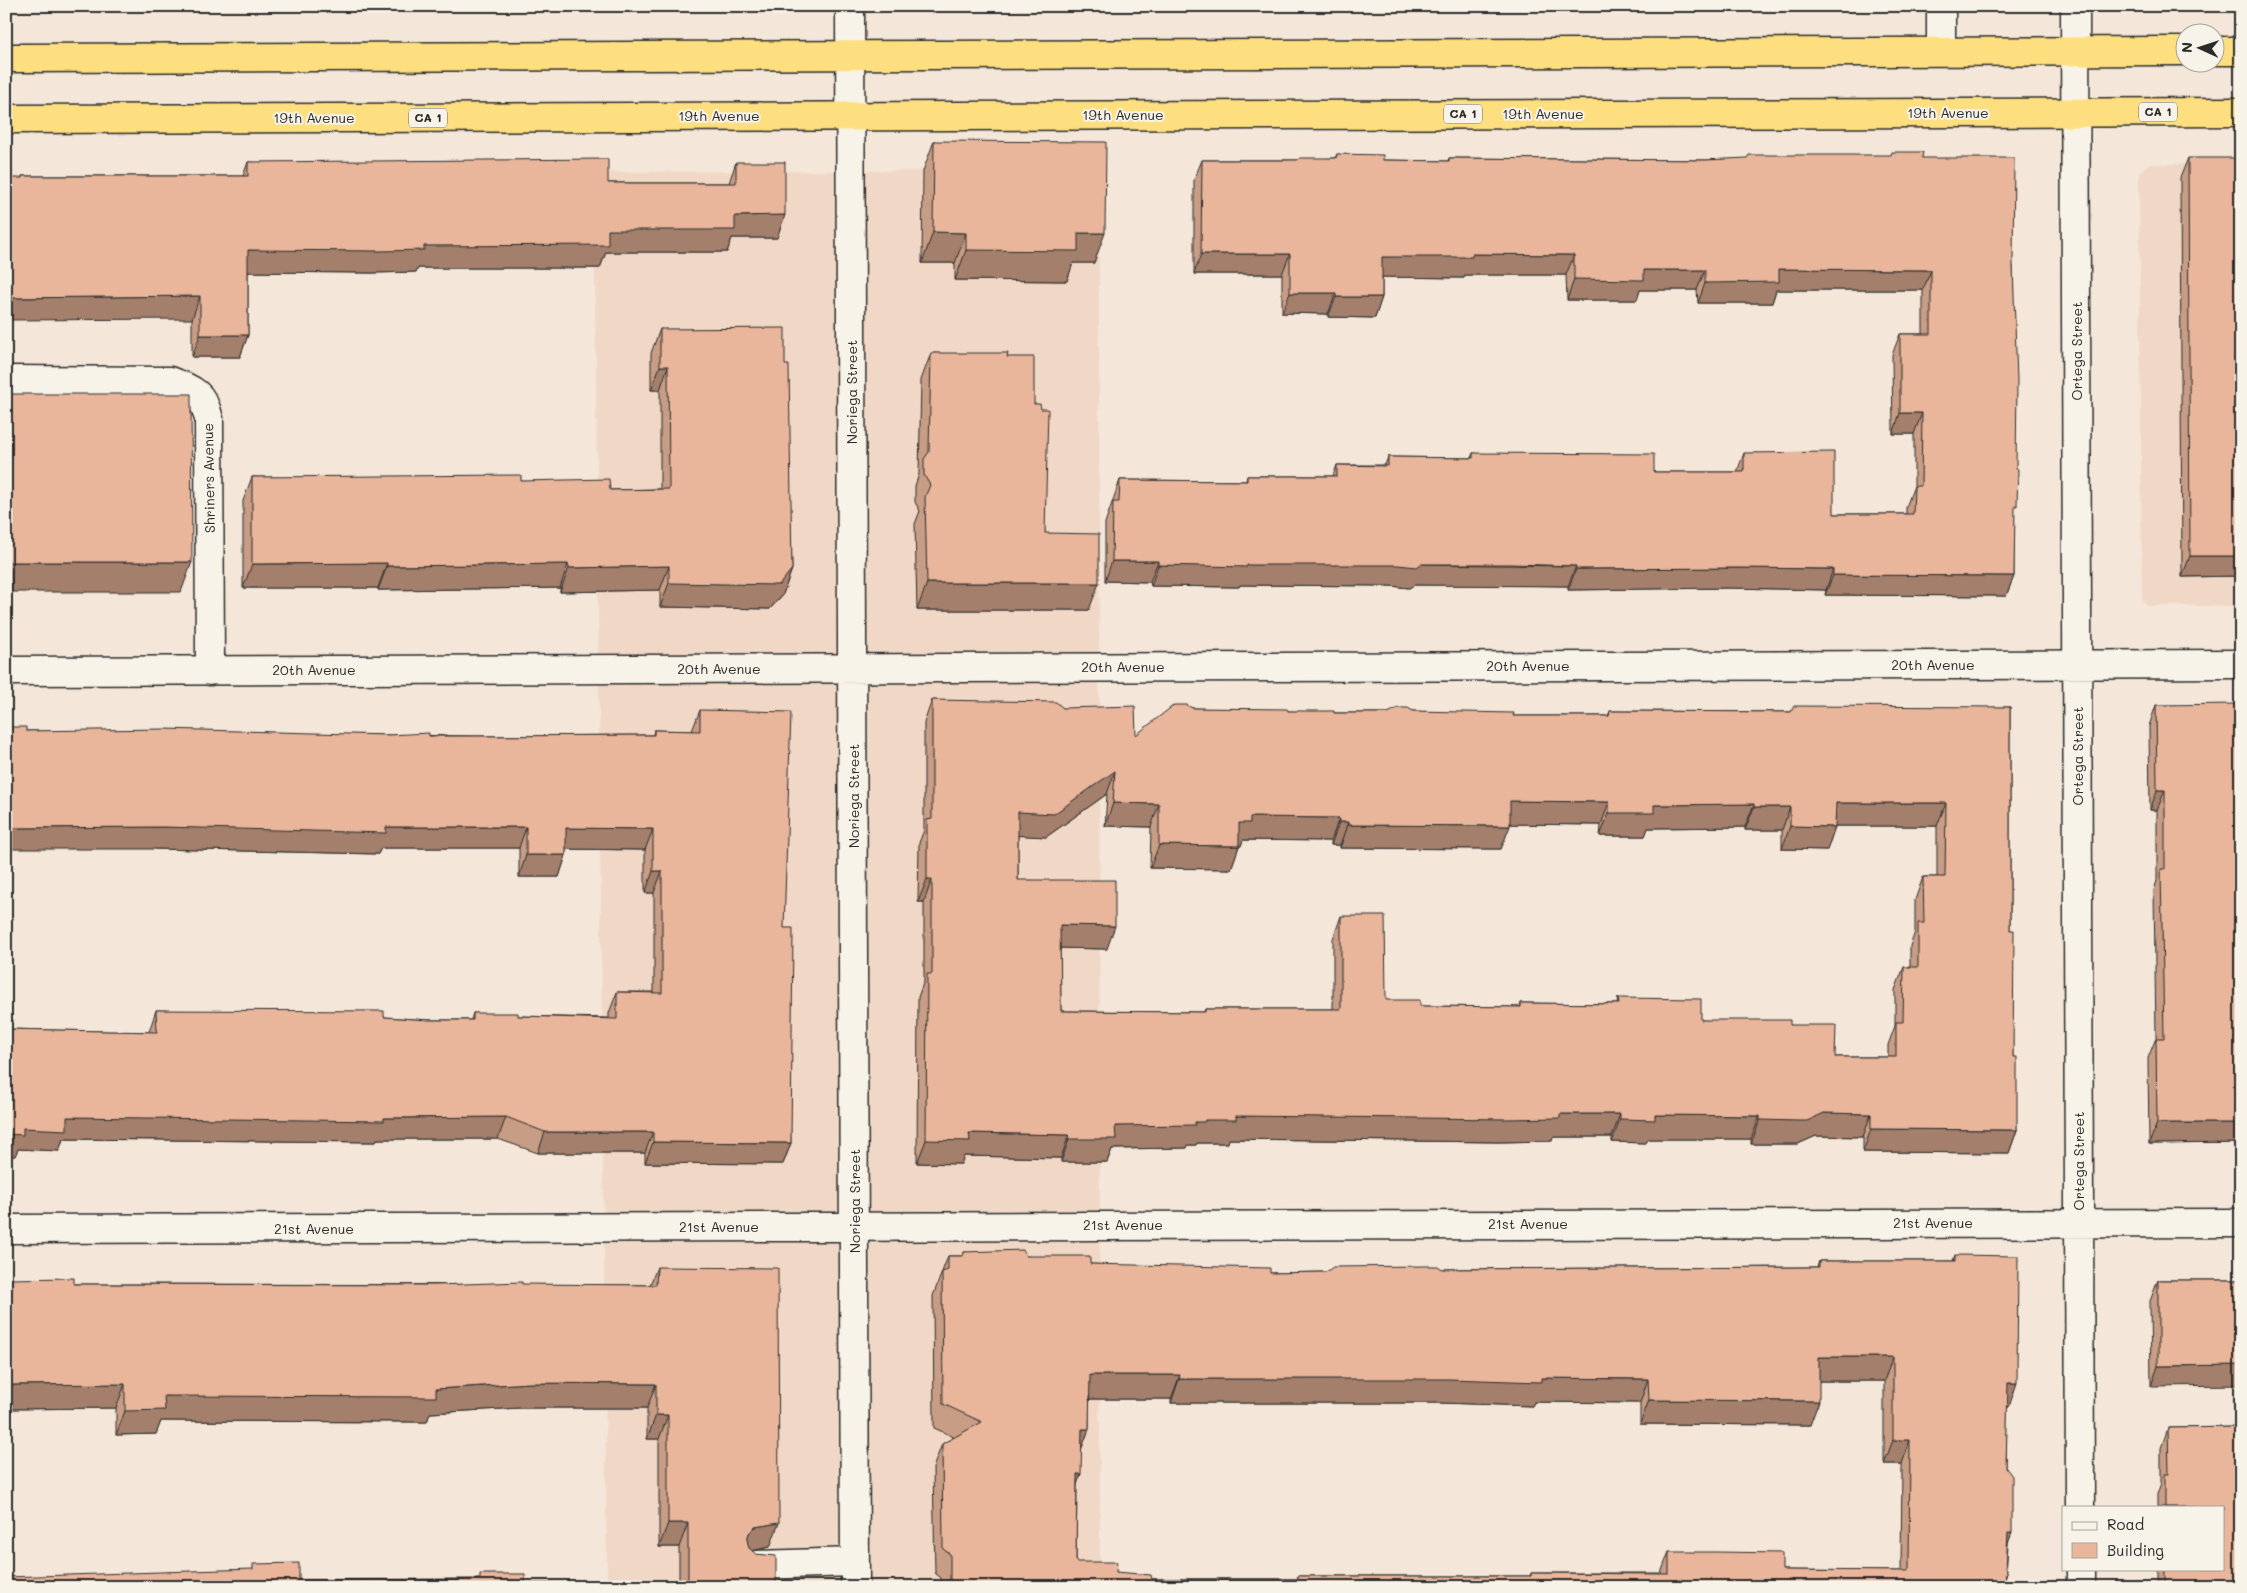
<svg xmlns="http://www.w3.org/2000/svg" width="2247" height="1593" font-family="Mali,sans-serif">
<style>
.built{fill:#f1d8c6}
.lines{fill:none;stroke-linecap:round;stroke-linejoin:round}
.minor-casing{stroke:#2b2b2b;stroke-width:31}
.highway-casing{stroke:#2b2b2b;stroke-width:31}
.minor{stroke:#f7f3e8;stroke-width:28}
.highway{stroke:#fedf80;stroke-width:28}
.wall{fill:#c89d85;stroke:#2b2b2b;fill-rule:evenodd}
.shaded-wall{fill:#a37f6c;stroke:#2b2b2b}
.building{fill:#e9b69b;stroke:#2b2b2b;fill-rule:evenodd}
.labels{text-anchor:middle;stroke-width:4;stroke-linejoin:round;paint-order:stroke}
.shield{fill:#f7f3e8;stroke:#686764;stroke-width:1}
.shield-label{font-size:12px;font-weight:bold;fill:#2b2b2b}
.street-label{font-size:14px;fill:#2b2b2b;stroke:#f7f3e8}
</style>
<rect width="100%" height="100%" fill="#f4e7d9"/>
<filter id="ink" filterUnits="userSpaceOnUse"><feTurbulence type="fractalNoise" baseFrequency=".02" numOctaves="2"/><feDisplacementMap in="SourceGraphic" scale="10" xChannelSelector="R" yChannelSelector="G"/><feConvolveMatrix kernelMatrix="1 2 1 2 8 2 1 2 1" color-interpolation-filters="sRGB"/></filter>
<g filter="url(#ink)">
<path class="built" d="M 2148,164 L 2241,164 L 2241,606 L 2148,606 L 2142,599 L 2139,173 Z
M 1099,170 L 1100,1587 L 607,1587 L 594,172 Z"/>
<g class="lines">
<defs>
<path id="minor" d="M 850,6 L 855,1587
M 1941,6 L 1941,51
M 2075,6 L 2080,1507
M 6,380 L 170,381 C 194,390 203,393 209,419 L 210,671
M 6,671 L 2241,664
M 6,1229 L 2241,1223
M 754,1565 L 855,1562
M 2081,1569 L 2081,1587"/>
<path id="highway" d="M 2214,51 L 2241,51
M 6,58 L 2184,51
M 6,119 L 2241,112"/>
</defs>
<use href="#minor" class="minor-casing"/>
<use href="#highway" class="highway-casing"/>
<use href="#minor" class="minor"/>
<use href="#highway" class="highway"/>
</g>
<path class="wall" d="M 934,141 L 1094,263 L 1073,263 L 1067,281 L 955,280 L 955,263 L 922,263 L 923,171 Z
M 1337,154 L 1383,160 L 1448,161 L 1449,158 L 1705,160 L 1922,158 L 2013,266 L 2014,513 L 2014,576 L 2006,596 L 1825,595 L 1826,590 L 1729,588 L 1568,590 L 1568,586 L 1503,585 L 1414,585 L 1409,588 L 1391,586 L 1240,585 L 1239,587 L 1151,586 L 1150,582 L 1105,581 L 1105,523 L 1120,480 L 1246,481 L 1247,476 L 1333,476 L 1337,465 L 1385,465 L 1388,457 L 1471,458 L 1473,453 L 1654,472 L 1737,472 L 1744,453 L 1834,514 L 1906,514 L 1906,507 L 1914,486 L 1914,434 L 1893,434 L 1892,355 L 1900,334 L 1923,334 L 1923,290 L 1776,290 L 1772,303 L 1698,303 L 1697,290 L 1640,290 L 1637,300 L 1567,300 L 1566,275 L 1465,275 L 1464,278 L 1382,277 L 1382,297 L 1375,318 L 1328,317 L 1328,314 L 1282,313 L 1282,274 L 1194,274 L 1194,180 L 1202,160 L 1297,160 L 1335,158 Z
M 2188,158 L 2241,576 L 2182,577 L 2180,178 Z
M 248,162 L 608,183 L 729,183 L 736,162 L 777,238 L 732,238 L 727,252 L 606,252 L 600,268 L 418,268 L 416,272 L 372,273 L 248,272 L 248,335 L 240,357 L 192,357 L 192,319 L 21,178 L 22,176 L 243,176 Z
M 660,329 L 785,365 L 792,569 L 783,594 L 770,609 L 660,607 L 660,590 L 560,592 L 560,588 L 378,590 L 378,588 L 243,588 L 243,501 L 252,477 L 521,481 L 610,490 L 660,489 L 660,390 L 651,390 L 651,353 Z
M 931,353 L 1007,357 L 1034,404 L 1045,533 L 1089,610 L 917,610 L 915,524 L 920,511 L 915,502 L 915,486 L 919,474 L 921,380 Z
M 932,700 L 1063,708 L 1136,735 L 1192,708 L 1288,711 L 1334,713 L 1388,713 L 1413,711 L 1513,716 L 1608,716 L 1610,711 L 1791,712 L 2010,707 L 2010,930 L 2013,1057 L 2017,1130 L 2009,1153 L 1863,1152 L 1863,1137 L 1816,1136 L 1798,1144 L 1751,1144 L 1751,1139 L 1648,1139 L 1646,1143 L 1612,1142 L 1612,1137 L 1553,1137 L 1552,1141 L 1499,1142 L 1229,1139 L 1228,1143 L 1197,1143 L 1196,1145 L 1188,1145 L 1187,1148 L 1112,1149 L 1107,1162 L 1061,1162 L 1061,1158 L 964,1156 L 961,1164 L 917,1163 L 918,997 L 924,981 L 924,902 L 918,902 L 919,843 L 924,830 L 924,723 ZM 1107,794 L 1105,826 L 1151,827 L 1150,868 L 1231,869 L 1239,846 L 1241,846 L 1243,840 L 1331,841 L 1331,845 L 1340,845 L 1340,848 L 1501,849 L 1510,824 L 1601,825 L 1600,836 L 1645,836 L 1648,828 L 1745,827 L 1745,830 L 1782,830 L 1782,849 L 1827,850 L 1835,826 L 1937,826 L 1937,877 L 1923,877 L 1915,900 L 1915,932 L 1910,946 L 1910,967 L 1904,967 L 1895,990 L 1895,1026 L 1888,1045 L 1888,1057 L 1835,1057 L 1790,1025 L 1701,1020 L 1618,998 L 1617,1004 L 1521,1003 L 1520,1007 L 1420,1006 L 1386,1000 L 1341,916 L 1333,939 L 1333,1009 L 1205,1009 L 1204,1012 L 1061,1011 L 1060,948 L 1107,949 L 1018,880 L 1018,835 L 1046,837 Z
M 2156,705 L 2241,1143 L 2149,1144 L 2148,1058 L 2156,1038 L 2154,890 L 2157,881 L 2157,810 L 2150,810 L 2149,726 Z
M 700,710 L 784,928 L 791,1143 L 783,1164 L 645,1163 L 645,1153 L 538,1153 L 498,1139 L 377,1139 L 376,1142 L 63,1139 L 59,1151 L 18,1149 L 15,1156 L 6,1156 L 6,1029 L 149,1032 L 156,1010 L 384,1017 L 429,1020 L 471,1020 L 473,1013 L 518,1016 L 609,1018 L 609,1013 L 617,992 L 654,992 L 654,893 L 645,893 L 645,850 L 566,849 L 566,855 L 559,877 L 519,877 L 519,848 L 381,848 L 378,854 L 155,849 L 26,731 L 477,736 L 653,735 L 654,730 L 692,731 Z
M 964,1252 L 1026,1256 L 1090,1264 L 1270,1273 L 1326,1272 L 1442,1269 L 1817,1267 L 1819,1261 L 1953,1261 L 1955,1255 L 2009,1407 L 2007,1407 L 2006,1468 L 2008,1545 L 2005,1587 L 941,1587 L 941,1578 L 935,1573 L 933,1468 L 942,1444 L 954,1437 L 934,1428 L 933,1296 L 948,1256 L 963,1256 ZM 1819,1381 L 1884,1381 L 1884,1464 L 1902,1464 L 1901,1571 L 1782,1570 L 1669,1552 L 1661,1573 L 1531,1573 L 1530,1576 L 1298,1576 L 1297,1579 L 1152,1579 L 1116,1572 L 1076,1562 L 1077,1485 L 1081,1449 L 1089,1429 L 1089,1399 L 1171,1399 L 1171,1403 L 1441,1403 L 1532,1406 L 1534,1402 L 1640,1403 L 1640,1424 L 1810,1425 Z
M 657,1267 L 770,1547 L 752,1550 L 776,1587 L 679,1587 L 679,1547 L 659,1547 L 659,1439 L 647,1439 L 647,1408 L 520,1408 L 430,1413 L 427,1422 L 161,1421 L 156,1434 L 116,1435 L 116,1408 L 6,1409 L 6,1279 L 74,1284 L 650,1285 Z
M 2158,1280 L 2241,1280 L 2151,1386 L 2150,1301 Z
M 2241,1427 L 2241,1587 L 2158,1587 L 2158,1569 L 2223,1569 L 2223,1507 L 2157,1507 L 2157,1494 L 2161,1483 L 2161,1448 L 2168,1428 Z"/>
<path class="shaded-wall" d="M 785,215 L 777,238 L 732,238 L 727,252 L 606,252 L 600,268 L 418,268 L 416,272 L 372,273 L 240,272 L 248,250 L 424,246 L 608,230 L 735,216 Z
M 933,232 L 966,233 L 955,263 L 922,263 Z
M 1078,233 L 1105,233 L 1094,263 L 1073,263 L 1067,281 L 955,280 L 966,250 Z
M 1201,254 L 1290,254 L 1282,274 L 1194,274 Z
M 1472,254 L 1574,255 L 1566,275 L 1465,275 L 1464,278 L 1375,277 L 1382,257 Z
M 1779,269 L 1931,270 L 1923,290 L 1776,290 L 1772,303 L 1698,303 L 1705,283 Z
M 1644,270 L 1705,270 L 1697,290 L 1640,290 L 1637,300 L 1567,300 L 1574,279 Z
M 1290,293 L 1336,293 L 1328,314 L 1282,313 Z
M 200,296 L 192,319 L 6,320 L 6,298 Z
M 1336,297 L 1382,297 L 1375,318 L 1328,317 Z
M 200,335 L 248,335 L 240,357 L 192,357 Z
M 660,366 L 668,366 L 660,390 L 651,390 Z
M 1900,413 L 1922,413 L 1914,434 L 1893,434 Z
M 2190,556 L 2241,556 L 2241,576 L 2182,577 Z
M 1112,561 L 1158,561 L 1150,582 L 1105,581 Z
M 6,562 L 192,562 L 181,592 L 6,592 Z
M 387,563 L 378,588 L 243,588 L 252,564 Z
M 568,564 L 560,588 L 378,590 L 387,566 Z
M 1421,564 L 1576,566 L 1568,586 L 1414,585 L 1409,588 L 1391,586 L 1240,585 L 1239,587 L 1151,586 L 1158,565 Z
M 669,566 L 660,590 L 560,592 L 569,568 Z
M 1737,568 L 1833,569 L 1826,590 L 1729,588 L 1568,590 L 1576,569 Z
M 792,569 L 783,594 L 770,609 L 660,607 L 669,583 Z
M 1833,575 L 2014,576 L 2006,596 L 1825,595 Z
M 927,583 L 1099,583 L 1089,610 L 917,610 Z
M 1115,771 L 1107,794 L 1046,837 L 1009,835 L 1018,812 Z
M 2157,790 L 2165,790 L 2157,810 L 2150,810 Z
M 1510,801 L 1609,802 L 1601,825 L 1501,824 Z
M 1113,803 L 1159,804 L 1151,827 L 1105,826 Z
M 1836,803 L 1946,803 L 1937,826 L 1827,826 Z
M 1754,804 L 1745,827 L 1648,828 L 1645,836 L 1600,836 L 1609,813 L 1654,805 Z
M 1754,807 L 1790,807 L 1782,830 L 1745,830 Z
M 1250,817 L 1339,818 L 1331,841 L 1243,840 L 1241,846 L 1231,846 L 1239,823 Z
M 1339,822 L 1348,822 L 1340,845 L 1331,845 Z
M 1348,825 L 1510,826 L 1501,849 L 1340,848 Z
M 1790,826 L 1835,827 L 1827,850 L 1782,849 Z
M 163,827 L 526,827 L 519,848 L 381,848 L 378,854 L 155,849 L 6,849 L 6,828 Z
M 566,828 L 653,829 L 645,850 L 559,849 Z
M 1159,845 L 1239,846 L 1231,869 L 1150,868 Z
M 526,855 L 566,855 L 559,877 L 519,877 Z
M 653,871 L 662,871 L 654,893 L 645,893 Z
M 927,879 L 932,879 L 924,902 L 918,902 Z
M 1060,925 L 1115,926 L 1107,949 L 1052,948 Z
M 1824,1113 L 1871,1114 L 1863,1137 L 1816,1136 L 1798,1144 L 1751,1144 L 1760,1120 Z
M 1560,1114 L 1620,1114 L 1612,1137 L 1553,1137 L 1552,1141 L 1499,1142 L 1229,1139 L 1228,1143 L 1197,1143 L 1196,1145 L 1188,1145 L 1187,1148 L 1112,1149 L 1107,1162 L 1061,1162 L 1069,1139 L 1115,1126 L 1195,1122 L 1205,1120 L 1236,1116 Z
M 1655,1115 L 1760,1116 L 1751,1139 L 1648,1139 L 1646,1143 L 1612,1142 L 1620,1119 Z
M 67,1117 L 384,1118 L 506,1117 L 498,1139 L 377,1139 L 376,1142 L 63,1139 L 59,1151 L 18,1149 L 15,1156 L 6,1156 L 6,1134 L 23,1128 Z
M 2157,1123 L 2241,1123 L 2241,1143 L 2149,1144 Z
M 1871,1129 L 2017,1130 L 2009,1153 L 1863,1152 Z
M 545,1132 L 653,1132 L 645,1153 L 538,1153 Z
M 969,1133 L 1069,1135 L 1061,1158 L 964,1156 L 961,1164 L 917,1163 L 926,1140 Z
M 653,1142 L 791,1143 L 783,1164 L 645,1163 Z
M 1819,1357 L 1893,1357 L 1884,1381 L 1810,1381 Z
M 2241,1365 L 2241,1385 L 2151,1386 L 2158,1366 Z
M 1090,1375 L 1180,1375 L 1171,1399 L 1081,1399 Z
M 1541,1378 L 1648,1379 L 1640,1403 L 1534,1402 L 1532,1406 L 1441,1403 L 1171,1403 L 1179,1379 Z
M 529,1383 L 656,1384 L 647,1408 L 520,1408 L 430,1413 L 427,1422 L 161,1421 L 156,1434 L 116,1435 L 125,1411 L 164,1396 L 436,1389 Z
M 2008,1383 L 2017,1383 L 2009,1407 L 1999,1407 Z
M 125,1384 L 116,1408 L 6,1409 L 6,1385 Z
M 1649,1400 L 1819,1401 L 1810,1425 L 1640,1424 Z
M 656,1415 L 668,1415 L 659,1439 L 647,1439 Z
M 1082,1429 L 1089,1429 L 1080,1453 Z
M 1893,1440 L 1910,1440 L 1902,1464 L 1884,1464 Z
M 1077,1474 L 1081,1474 L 1072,1498 Z
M 668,1523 L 688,1523 L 679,1547 L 659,1547 Z
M 779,1523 L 770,1547 L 746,1552 L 741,1557 L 749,1533 L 755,1527 Z
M 2008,1533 L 2012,1533 L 2003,1557 Z"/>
<path class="building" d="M 934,141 L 1106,142 L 1105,233 L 1078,233 L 1078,251 L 966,250 L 966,233 L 933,232 Z
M 1892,152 L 1923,152 L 1922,158 L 2014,158 L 2013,266 L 2017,380 L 2016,469 L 2018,469 L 2017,506 L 2015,506 L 2014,576 L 1833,575 L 1833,569 L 1737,568 L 1576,569 L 1576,566 L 1511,564 L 1421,564 L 1417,567 L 1398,565 L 1247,565 L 1247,567 L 1158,565 L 1158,561 L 1112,561 L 1113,502 L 1119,502 L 1120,480 L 1247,481 L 1247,476 L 1337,476 L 1337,465 L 1388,466 L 1388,457 L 1473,458 L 1473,453 L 1654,454 L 1654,472 L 1744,472 L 1744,453 L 1834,452 L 1834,514 L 1913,514 L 1914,486 L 1921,486 L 1922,413 L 1900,413 L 1900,334 L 1931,334 L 1931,270 L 1779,269 L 1779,282 L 1705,283 L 1705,270 L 1644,270 L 1644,280 L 1574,279 L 1574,255 L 1472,254 L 1472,257 L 1382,257 L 1382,297 L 1336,297 L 1336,293 L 1290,293 L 1290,254 L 1201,254 L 1202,160 L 1297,160 L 1300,158 L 1336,158 L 1337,154 L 1383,155 L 1383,160 L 1449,161 L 1449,158 L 1705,160 L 1747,158 L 1749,155 L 1891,155 Z
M 2188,158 L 2241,158 L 2241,556 L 2190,556 Z
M 608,159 L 608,183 L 736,183 L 736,162 L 785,162 L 785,215 L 735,216 L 735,230 L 608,230 L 608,245 L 424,246 L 424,250 L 380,251 L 248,250 L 248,335 L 200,335 L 200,296 L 6,298 L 6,178 L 22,178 L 22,176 L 248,176 L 248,162 Z
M 785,328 L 785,365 L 789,365 L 792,569 L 779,585 L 669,583 L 669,566 L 569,568 L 568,564 L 387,566 L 387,563 L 252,564 L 252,477 L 521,475 L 521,481 L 609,479 L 610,490 L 669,489 L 668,366 L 660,366 L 660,329 Z
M 931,353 L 1008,353 L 1007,357 L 1034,357 L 1034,404 L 1040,404 L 1041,409 L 1048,409 L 1045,533 L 1099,534 L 1099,583 L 927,583 L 925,497 L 930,485 L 924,475 L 924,459 L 929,452 Z
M 6,394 L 191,394 L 192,562 L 6,562 Z
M 932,700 L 1056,702 L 1063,708 L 1135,706 L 1136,735 L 1174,705 L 1187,705 L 1192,708 L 1287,709 L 1288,711 L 1334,711 L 1334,713 L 1388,713 L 1398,708 L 1408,708 L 1413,711 L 1514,713 L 1513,716 L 1609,716 L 1610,711 L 1791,712 L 1794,706 L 2010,707 L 2010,930 L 2014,930 L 2013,1057 L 2017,1057 L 2017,1130 L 1871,1129 L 1871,1114 L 1824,1113 L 1807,1121 L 1799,1121 L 1760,1120 L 1760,1116 L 1655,1115 L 1655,1120 L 1620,1119 L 1620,1114 L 1560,1114 L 1560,1118 L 1507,1119 L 1236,1116 L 1236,1120 L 1205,1120 L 1204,1122 L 1195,1122 L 1195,1125 L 1115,1126 L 1116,1139 L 1069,1139 L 1069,1135 L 969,1133 L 970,1141 L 926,1140 L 927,974 L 932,974 L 932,879 L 927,879 L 927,820 L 932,819 ZM 1115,771 L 1113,803 L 1159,804 L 1159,845 L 1239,846 L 1239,823 L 1250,823 L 1250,817 L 1339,818 L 1339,822 L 1348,822 L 1348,825 L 1510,826 L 1510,801 L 1609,802 L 1609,813 L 1654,813 L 1654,805 L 1754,804 L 1754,807 L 1790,807 L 1790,826 L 1835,827 L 1836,803 L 1946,803 L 1945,877 L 1923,877 L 1924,923 L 1918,923 L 1918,967 L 1904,967 L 1903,1022 L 1896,1022 L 1896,1057 L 1835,1057 L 1836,1025 L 1790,1025 L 1790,1020 L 1701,1020 L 1701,999 L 1618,998 L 1619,1004 L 1521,1003 L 1521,1007 L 1420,1006 L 1420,1000 L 1386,1000 L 1385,916 L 1341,916 L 1341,1009 L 1205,1009 L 1205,1012 L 1061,1011 L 1060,925 L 1115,926 L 1115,880 L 1018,880 L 1018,812 L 1054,814 Z
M 2241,704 L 2241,1123 L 2157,1123 L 2156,1038 L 2164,1038 L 2161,869 L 2165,869 L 2165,790 L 2157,790 L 2156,705 Z
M 700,710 L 791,712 L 784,928 L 793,928 L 791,1143 L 653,1142 L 653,1132 L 545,1132 L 506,1117 L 384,1118 L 384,1121 L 67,1117 L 67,1130 L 23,1128 L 23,1135 L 6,1134 L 6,1029 L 157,1032 L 156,1010 L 384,1011 L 384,1017 L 429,1020 L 473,1020 L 473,1013 L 518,1013 L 518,1016 L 617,1019 L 617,992 L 662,993 L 662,871 L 653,871 L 653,829 L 566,828 L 566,855 L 526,855 L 526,827 L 386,827 L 386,833 L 163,827 L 6,828 L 6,727 L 26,727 L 26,731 L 164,729 L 388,735 L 429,733 L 429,736 L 477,736 L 654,735 L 654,730 L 700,731 Z
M 1023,1250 L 1026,1256 L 1090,1256 L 1090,1264 L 1270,1268 L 1270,1273 L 1326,1272 L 1333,1267 L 1425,1266 L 1438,1266 L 1442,1269 L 1819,1267 L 1819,1261 L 1955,1261 L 1955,1255 L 2018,1256 L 2017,1383 L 2008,1383 L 2006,1468 L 2012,1476 L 2012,1533 L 2008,1533 L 2005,1587 L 950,1587 L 950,1554 L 943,1549 L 942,1444 L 982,1422 L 943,1404 L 942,1272 L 948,1270 L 948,1256 L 963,1256 L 964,1252 ZM 1819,1357 L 1893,1357 L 1893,1440 L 1910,1440 L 1909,1571 L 1782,1570 L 1782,1553 L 1716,1552 L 1669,1552 L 1669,1574 L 1531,1573 L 1531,1576 L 1298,1576 L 1298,1579 L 1152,1579 L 1151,1575 L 1116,1572 L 1117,1562 L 1076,1562 L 1077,1474 L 1081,1474 L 1082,1429 L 1089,1429 L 1090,1375 L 1180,1375 L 1179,1379 L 1449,1379 L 1541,1382 L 1541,1378 L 1648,1379 L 1649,1400 L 1819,1401 Z
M 657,1267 L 778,1268 L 779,1523 L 755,1527 L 749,1533 L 747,1540 L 749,1548 L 756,1554 L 776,1556 L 776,1587 L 688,1587 L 688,1523 L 668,1523 L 668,1415 L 656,1415 L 656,1384 L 529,1383 L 436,1389 L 436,1397 L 164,1396 L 165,1410 L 125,1411 L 125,1384 L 6,1385 L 6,1279 L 74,1278 L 74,1284 L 436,1285 L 522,1282 L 522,1284 L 656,1285 Z
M 2158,1280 L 2241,1280 L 2241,1365 L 2158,1366 Z
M 2241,1427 L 2241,1587 L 2165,1587 L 2165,1569 L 2223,1569 L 2223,1507 L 2165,1507 L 2165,1474 L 2169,1474 L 2168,1428 Z
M 299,1563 L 299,1580 L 480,1579 L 480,1574 L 525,1574 L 525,1583 L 563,1583 L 563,1587 L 6,1587 L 6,1577 L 253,1569 L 253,1564 Z"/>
</g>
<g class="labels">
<g class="shield">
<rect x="2139" y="102.5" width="38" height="19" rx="4"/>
<rect x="1444" y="104.5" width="38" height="19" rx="4"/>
<rect x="409" y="108.5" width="38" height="19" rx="4"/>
</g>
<g class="shield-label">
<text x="2158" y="116">CA 1</text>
<text x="1463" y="118">CA 1</text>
<text x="428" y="122">CA 1</text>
</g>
<g class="street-label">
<text x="1948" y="118">19th Avenue</text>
<text x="1543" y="119">19th Avenue</text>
<text x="1123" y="120">19th Avenue</text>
<text x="719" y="121">19th Avenue</text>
<text x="314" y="123">19th Avenue</text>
<text transform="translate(2077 351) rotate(-90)" y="5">Ortega Street</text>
<text transform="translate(852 392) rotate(-90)" y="5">Noriega Street</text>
<text transform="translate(209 478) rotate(-91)" y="5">Shriners Avenue</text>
<text x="1933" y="670">20th Avenue</text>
<text x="1528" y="671">20th Avenue</text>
<text x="1123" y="672">20th Avenue</text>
<text x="719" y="674">20th Avenue</text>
<text x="314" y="675">20th Avenue</text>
<text transform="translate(2078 756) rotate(-90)" y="5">Ortega Street</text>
<text transform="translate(854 796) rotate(-90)" y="5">Noriega Street</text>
<text transform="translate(2079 1161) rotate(-90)" y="5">Ortega Street</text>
<text transform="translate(855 1201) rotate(-90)" y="5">Noriega Street</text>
<text x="1933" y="1228">21st Avenue</text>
<text x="1528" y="1229">21st Avenue</text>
<text x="1123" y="1230">21st Avenue</text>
<text x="719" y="1232">21st Avenue</text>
<text x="314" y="1234">21st Avenue</text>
</g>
</g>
<rect width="2247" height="1593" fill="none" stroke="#f7f3e8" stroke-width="25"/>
<rect x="12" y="12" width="2222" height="1568" fill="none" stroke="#2b2b2b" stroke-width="2" filter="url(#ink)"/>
<rect x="2062" y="1506" width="162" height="65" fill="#f7f3e8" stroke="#a5a39c"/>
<rect x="2072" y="1522" width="25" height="8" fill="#f7f3e8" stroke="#a5a39c"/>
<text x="2107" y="1530" font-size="15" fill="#2b2b2b">Road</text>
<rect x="2072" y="1543" width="25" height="15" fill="#e9b69b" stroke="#a5a39c"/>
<text x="2107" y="1556" font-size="15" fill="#2b2b2b">Building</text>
<g transform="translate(2200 48) rotate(273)"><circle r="24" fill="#f7f3e8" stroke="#a5a39c"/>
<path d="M0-4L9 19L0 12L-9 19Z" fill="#2b2b2b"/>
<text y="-8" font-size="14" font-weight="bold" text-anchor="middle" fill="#2b2b2b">N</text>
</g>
</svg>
